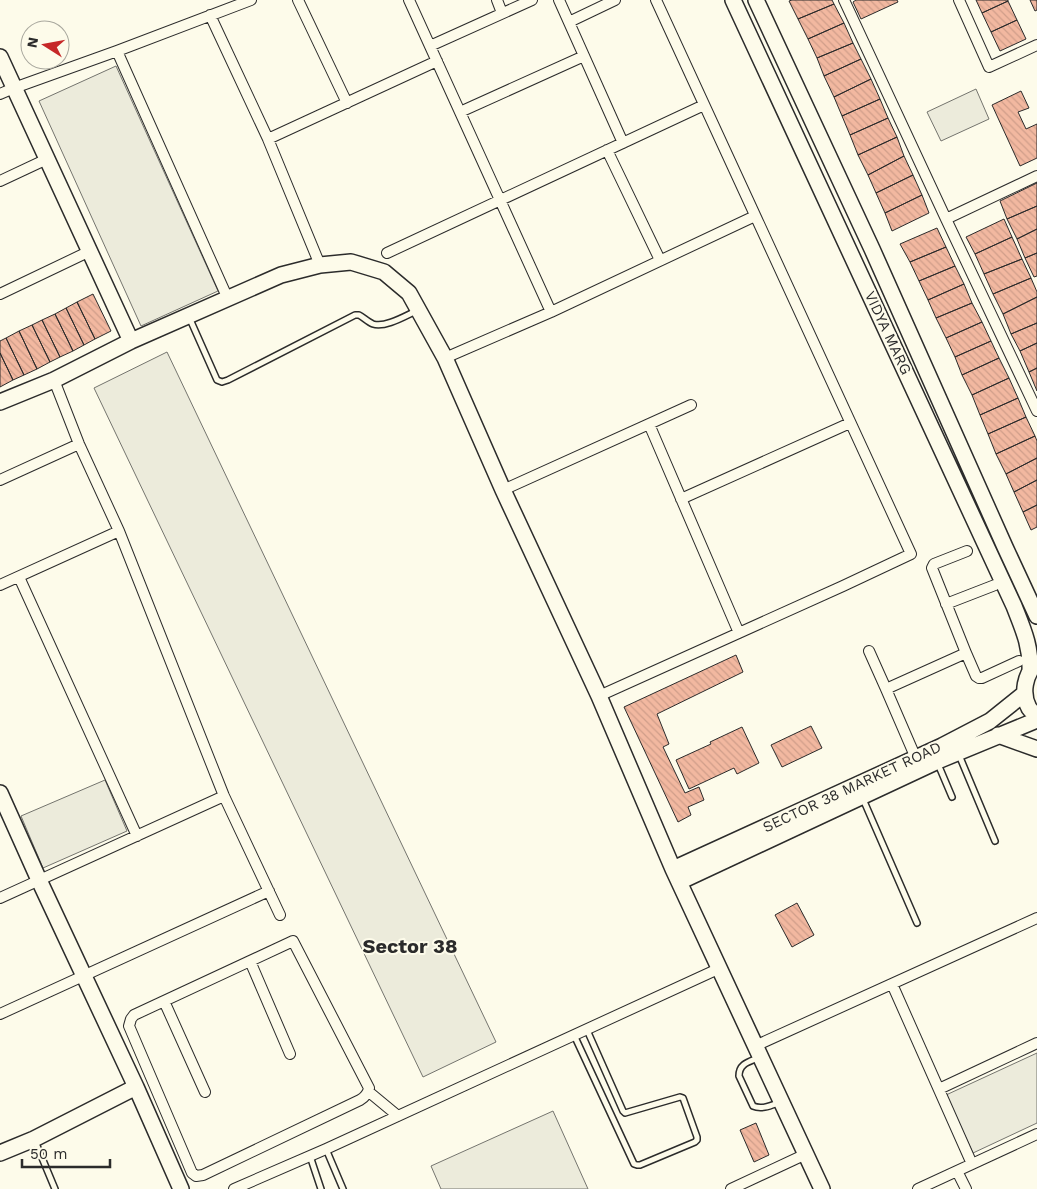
<svg xmlns="http://www.w3.org/2000/svg" width="1037" height="1189" font-family="'Work Sans',sans-serif">
<style>
.park{fill:#ecebdb;stroke:#74746e}
.building{fill:url(#building-back-hatch);stroke:#2b2b2b}
.lines{fill:none;stroke-linecap:round;stroke-linejoin:round}
.lane-casing{stroke:#2b2b2b;stroke-width:8}
.street-casing{stroke:#2b2b2b;stroke-width:12}
.secondary-casing{stroke:#2b2b2b;stroke-width:18}
.lane{stroke:#fdfbea;stroke-width:5}
.street{stroke:#fdfbea;stroke-width:10}
.secondary{stroke:#fdfbea;stroke-width:15}
.labels{text-anchor:middle;stroke-width:4;stroke-linejoin:round;paint-order:stroke}
.street-label{font-size:15px;fill:#2b2b2b;stroke:#fdfbea}
.district-label{font-size:20px;font-weight:bold;fill:#2b2b2b;stroke:#fdfbea}
</style>
<defs>
<pattern id="building-back-hatch" width="6" height="6" patternUnits="userSpaceOnUse" patternTransform="scale(1.25)"><rect width="6" height="6" fill="#f2b8a0"/><path d="M-1 5l2 2M0 0l6 6M5-1l2 2" fill="none" stroke="#d09e8a"/></pattern>
</defs>
<rect width="100%" height="100%" fill="#fdfbea"/>
<path class="park" d="M 116,66 L 218,291 L 141,326 L 39,101 Z
M 976,89 L 989,119 L 941,141 L 927,112 Z
M 167,352 L 496,1042 L 423,1077 L 94,388 Z
M 105,780 L 127,831 L 43,868 L 21,816 Z
M 1037,1053 L 1037,1123 L 973,1153 L 946,1095 Z
M 553,1111 L 588,1189 L 441,1189 L 431,1166 Z"/>
<path class="building" d="M 792,0 L 832,0 L 834,4 L 798,19 L 789,1 Z
M 856,0 L 897,0 L 898,2 L 861,19 L 853,2 Z
M 976,0 L 1008,0 L 1008,1 L 982,13 Z
M 1030,0 L 1037,0 L 1037,10 L 1035,11 Z
M 1008,1 L 1017,20 L 991,32 L 982,13 Z
M 834,4 L 844,23 L 808,39 L 798,19 Z
M 1017,20 L 1026,39 L 1000,51 L 991,32 Z
M 844,23 L 853,43 L 817,58 L 808,39 Z
M 853,43 L 861,59 L 824,76 L 817,58 Z
M 861,59 L 871,79 L 834,97 L 824,76 Z
M 871,79 L 880,99 L 842,116 L 834,97 Z
M 1021,91 L 1029,108 L 1018,112 L 1026,129 L 1037,124 L 1037,158 L 1020,166 L 992,105 Z
M 880,99 L 888,118 L 850,135 L 842,116 Z
M 888,118 L 897,137 L 858,155 L 850,135 Z
M 897,137 L 904,156 L 868,175 L 858,155 Z
M 904,156 L 913,175 L 876,193 L 868,175 Z
M 913,175 L 922,195 L 885,213 L 876,193 Z
M 1037,183 L 1037,206 L 1007,219 L 1000,201 Z
M 922,195 L 929,213 L 892,231 L 885,213 Z
M 1037,206 L 1037,229 L 1017,239 L 1007,219 Z
M 1004,219 L 1012,237 L 975,254 L 966,237 Z
M 937,228 L 946,247 L 910,262 L 900,244 Z
M 1037,229 L 1037,253 L 1025,258 L 1017,239 Z
M 1012,237 L 1022,259 L 984,274 L 975,254 Z
M 946,247 L 955,266 L 919,281 L 910,262 Z
M 1037,253 L 1037,276 L 1034,277 L 1025,258 Z
M 1022,259 L 1031,278 L 993,294 L 984,274 Z
M 955,266 L 964,284 L 928,300 L 919,281 Z
M 1031,278 L 1037,292 L 1037,297 L 1003,314 L 993,294 Z
M 964,284 L 972,303 L 936,318 L 928,300 Z
M 93,294 L 111,331 L 95,339 L 77,302 Z
M 1037,297 L 1037,323 L 1011,334 L 1003,314 Z
M 77,302 L 95,339 L 84,345 L 66,308 Z
M 972,303 L 982,322 L 946,338 L 936,318 Z
M 66,308 L 84,345 L 73,351 L 55,314 Z
M 55,314 L 73,351 L 60,357 L 42,320 Z
M 42,320 L 60,357 L 50,362 L 32,325 Z
M 982,322 L 991,341 L 955,357 L 946,338 Z
M 1037,323 L 1037,343 L 1020,351 L 1011,334 Z
M 32,325 L 50,362 L 37,369 L 19,331 Z
M 19,331 L 37,369 L 24,375 L 6,338 Z
M 6,338 L 24,375 L 13,380 L 0,353 L 0,341 Z
M 991,341 L 999,358 L 962,375 L 955,357 Z
M 1037,343 L 1037,368 L 1029,372 L 1020,351 Z
M 0,353 L 13,380 L 0,387 Z
M 999,358 L 1009,378 L 972,395 L 962,375 Z
M 1037,368 L 1037,391 L 1029,372 Z
M 1009,378 L 1018,398 L 980,415 L 972,395 Z
M 1018,398 L 1026,417 L 988,434 L 980,415 Z
M 1026,417 L 1035,436 L 996,454 L 988,434 Z
M 1035,436 L 1037,441 L 1037,458 L 1006,474 L 996,454 Z
M 1037,458 L 1037,480 L 1014,492 L 1006,474 Z
M 1037,480 L 1037,505 L 1023,512 L 1014,492 Z
M 1037,505 L 1037,527 L 1031,530 L 1023,512 Z
M 736,655 L 743,672 L 657,714 L 669,744 L 663,747 L 685,793 L 699,787 L 704,800 L 688,807 L 691,815 L 678,822 L 624,707 Z
M 811,726 L 822,748 L 782,767 L 771,745 Z
M 742,727 L 759,763 L 737,774 L 734,768 L 689,789 L 676,760 L 711,744 L 710,742 Z
M 797,903 L 814,935 L 792,947 L 775,915 Z
M 756,1123 L 769,1155 L 754,1162 L 740,1130 Z"/>
<g class="lines">
<defs>
<path id="lane" d="M 189,317 L 217,380 L 222,382 L 228,380 L 355,315 L 359,315 C 363,317 368,322 373,324 C 385,328 405,316 416,311
M 959,755 L 995,841
M 938,764 L 952,797
M 863,799 L 917,923
M 574,1035 L 634,1164 L 637,1165 L 640,1165 L 695,1142 L 697,1140 L 697,1137 L 683,1098 L 680,1097 L 625,1113 L 623,1111 L 587,1030
M 758,1058 C 748,1062 739,1064 739,1076 L 753,1106 C 762,1110 772,1105 781,1102
M 35,1141 L 55,1189
M 326,1149 L 343,1189
M 310,1156 L 321,1189"/>
<path id="street" d="M 298,0 L 347,103
M 409,0 L 551,312
M 497,0 L 502,13
M 559,0 L 623,143
M 844,0 L 946,219 L 1037,411
M 959,0 L 989,67 L 1037,45
M 210,15 L 268,139 L 320,265
M 569,22 L 615,0
M 430,46 L 532,0
M 117,51 L 228,299
M 0,94 L 14,88 L 117,51 L 251,0
M 460,112 L 584,56
M 268,139 L 437,61
M 607,150 L 660,260
M 0,181 L 47,159
M 946,219 L 1037,176
M 387,253 L 704,105
M 0,294 L 90,251
M 445,358 L 551,312 L 755,216
M 54,380 L 79,444 L 119,531 L 224,796 L 280,915
M 649,424 L 739,633
M 0,480 L 79,444
M 503,490 L 691,405
M 681,499 L 850,423
M 19,577 L 137,836
M 0,585 L 119,531
M 946,604 L 995,585
M 869,651 L 886,689 L 918,763
M 966,653 L 976,676 L 979,678 L 982,678 L 1019,661
M 886,689 L 966,653 L 932,568 L 934,564 L 967,551
M 599,696 L 843,586 L 911,554 L 656,0
M 0,898 L 224,796
M 293,941 L 369,1088 C 368,1094 365,1097 360,1100 L 203,1175 L 196,1176 L 192,1173 L 129,1026 L 131,1019 L 134,1015 Z
M 250,961 L 290,1054
M 892,984 L 972,1164
M 164,1001 L 205,1092
M 0,1014 L 269,891
M 755,1046 L 1037,918
M 939,1089 L 1037,1043
M 369,1092 L 398,1116
M 957,1171 L 966,1189
M 234,1189 L 326,1149 L 718,969
M 731,1189 L 806,1154
M 918,1189 L 1037,1134"/>
<path id="secondary" d="M 733,0 L 1014,606 C 1023,629 1031,646 1030,671
M 756,0 L 872,249 L 1005,547 L 1037,616
M 0,57 L 131,341
M 0,402 L 54,380 L 131,341 L 281,275 L 320,265 L 351,262 L 384,272 L 409,293 L 445,358 L 503,490 L 599,696 L 673,869 L 822,1189
M 1036,663 C 1025,675 1021,693 1029,708 C 1031,711 1035,714 1037,717
M 998,735 L 1037,749
M 0,793 L 39,880 L 136,1087 L 181,1189
M 673,869 L 942,746 L 990,721 L 1025,693
M 679,882 L 940,760 L 1037,720
M 0,1153 L 34,1139 L 136,1087"/>
</defs>
<use href="#lane" class="lane-casing"/>
<use href="#street" class="street-casing"/>
<use href="#secondary" class="secondary-casing"/>
<use href="#lane" class="lane"/>
<use href="#street" class="street"/>
<use href="#secondary" class="secondary"/>
</g>
<g class="labels">
<g class="street-label">
<text transform="translate(888 333) rotate(65)" y="5">VIDYA MARG</text>
<text transform="translate(852 787) rotate(-25)" y="5">SECTOR 38 MARKET ROAD</text>
</g>
<g class="district-label">
<text x="410" y="953">Sector 38</text>
</g>
</g>
<g transform="translate(45 45) rotate(281)"><circle r="24" fill="#fdfbea" stroke="#a9a89e"/>
<path d="M0-4L9 19L0 12L-9 19Z" fill="#c62828"/>
<text y="-8" font-size="14" font-weight="bold" text-anchor="middle" fill="#2b2b2b">N</text>
</g>
<path d="M22 1159v8h88v-8" fill="none" stroke="#2b2b2b" stroke-width="2.5"/>
<text x="30" y="1159" font-size="15" fill="#2b2b2b" stroke="#fdfbea" stroke-width="4" paint-order="stroke">50 m</text>
</svg>
